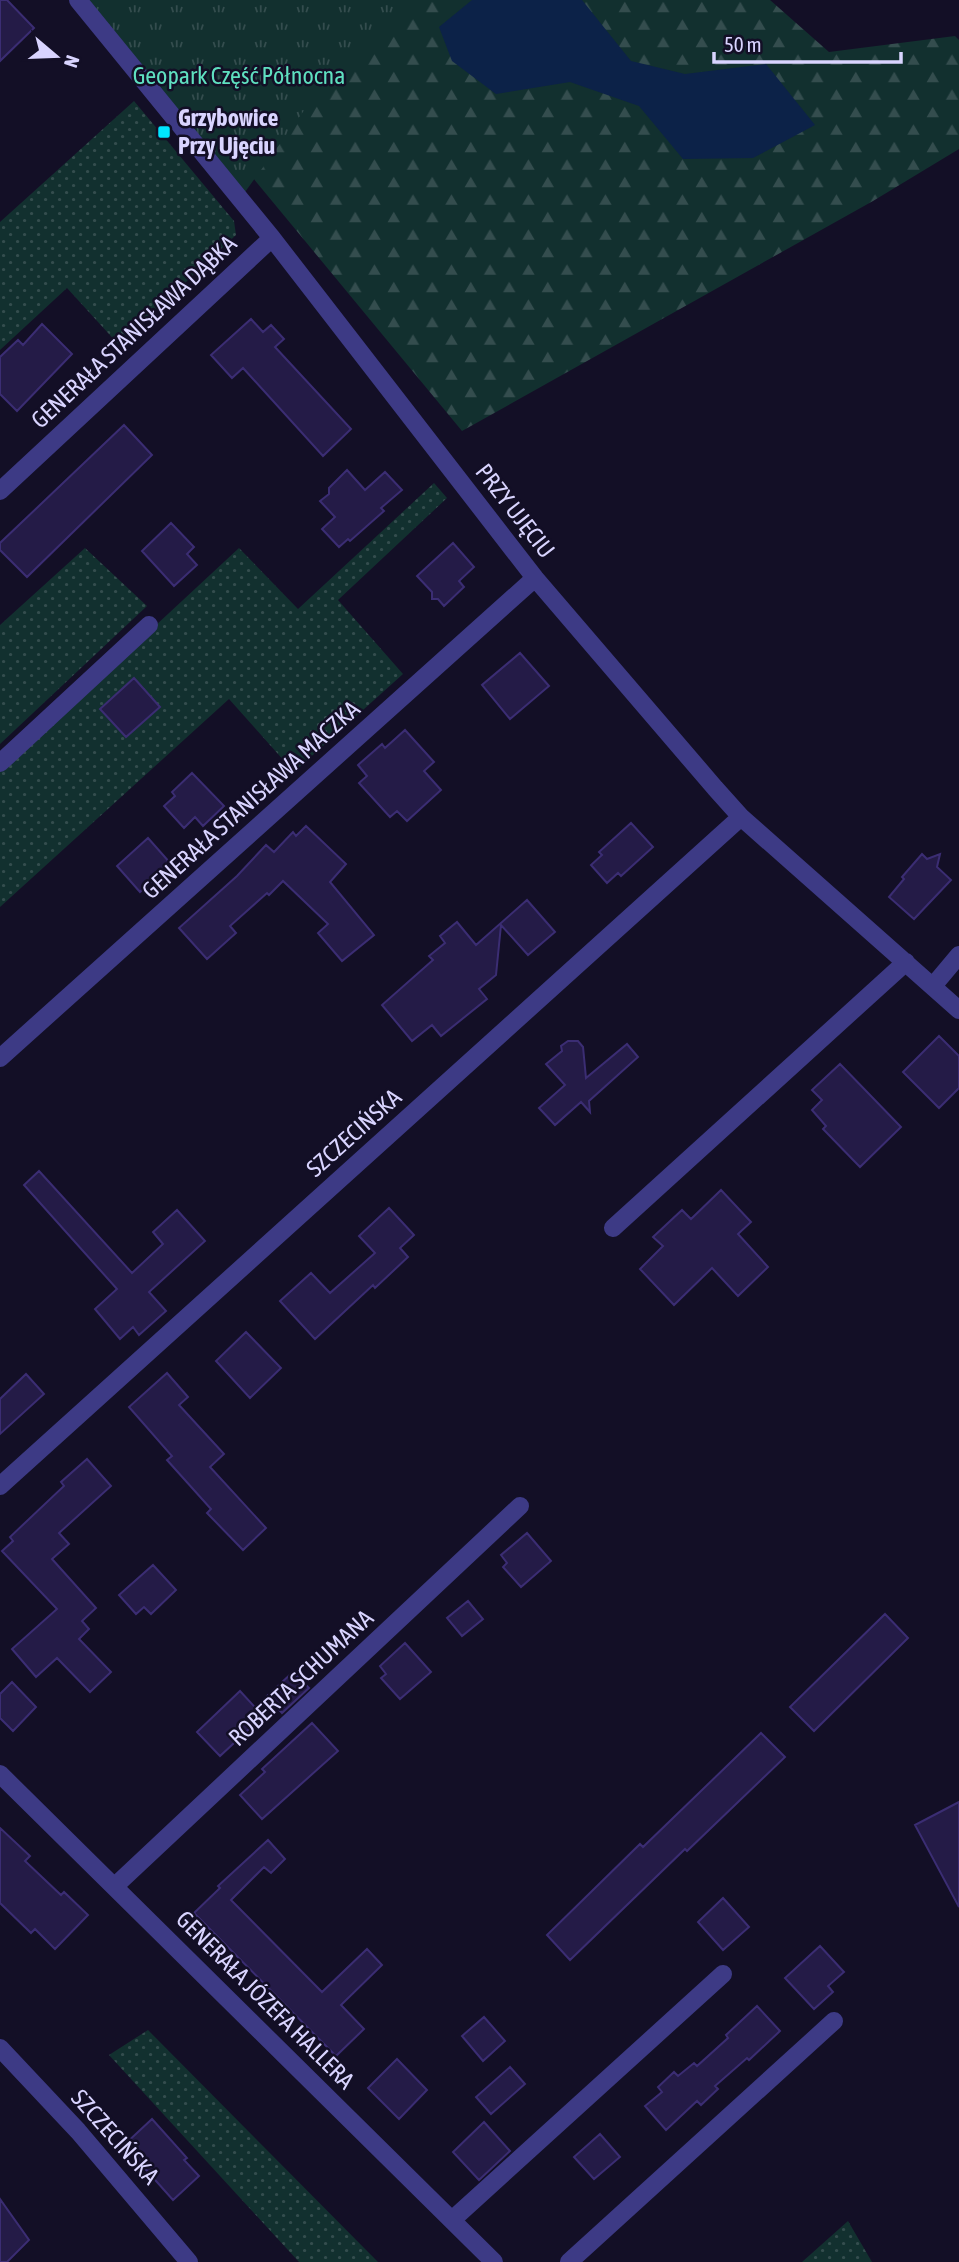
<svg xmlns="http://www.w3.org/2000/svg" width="959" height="2262" font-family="'Asap Condensed',sans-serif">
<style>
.grass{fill:url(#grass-dots)}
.forest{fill:url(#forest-firs)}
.park{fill:url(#park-tufts)}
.water{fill:#0c2248}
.building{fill:#241b47;stroke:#3b2d73;stroke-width:2}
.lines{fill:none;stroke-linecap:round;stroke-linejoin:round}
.minor{stroke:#3d3a85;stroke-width:18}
.poi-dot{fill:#00e5ff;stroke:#130f26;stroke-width:2.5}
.labels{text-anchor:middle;stroke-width:5;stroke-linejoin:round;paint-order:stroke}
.park-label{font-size:24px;fill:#5fe0c0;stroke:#130f26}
.poi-label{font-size:24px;font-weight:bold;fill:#d9d4ff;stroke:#130f26;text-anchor:start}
.street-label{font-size:24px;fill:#d9d4ff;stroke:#130f26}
</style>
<defs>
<pattern id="grass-dots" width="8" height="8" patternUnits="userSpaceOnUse" patternTransform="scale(1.75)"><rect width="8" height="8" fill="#12302f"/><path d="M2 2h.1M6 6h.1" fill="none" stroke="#344d4e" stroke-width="1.8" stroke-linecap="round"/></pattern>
<pattern id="forest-firs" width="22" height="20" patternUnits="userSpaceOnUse" patternTransform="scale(1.75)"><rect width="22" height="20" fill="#12302f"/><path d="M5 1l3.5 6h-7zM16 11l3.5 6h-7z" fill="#344d4e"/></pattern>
<pattern id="park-tufts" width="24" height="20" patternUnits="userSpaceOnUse" patternTransform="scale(1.75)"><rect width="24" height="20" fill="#12302f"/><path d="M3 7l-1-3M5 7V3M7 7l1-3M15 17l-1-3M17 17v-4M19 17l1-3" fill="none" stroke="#344d4e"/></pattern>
</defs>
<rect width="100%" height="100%" fill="#130f26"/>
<path class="grass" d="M 134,101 L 234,221 L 236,235 L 119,345 L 67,288 L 0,350 L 0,222 Z
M 434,483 L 447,498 L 338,600 L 403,674 L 294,772 L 229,699 L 0,907 L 0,770 L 239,548 L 298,609 Z
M 85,548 L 147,606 L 0,744 L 0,625 Z
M 148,2030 L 378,2262 L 299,2262 L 109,2055 Z
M 848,2221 L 872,2262 L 802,2262 Z"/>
<path class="forest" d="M 106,0 L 770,0 L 829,52 L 955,36 L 959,40 L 959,149 L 873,201 L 462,431 Z"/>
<path class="park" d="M 89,0 L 425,0 L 405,11 L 313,98 L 240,199 Z"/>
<path class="water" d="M 472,0 L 582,0 L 631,61 L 685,74 L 766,64 L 815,125 L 753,158 L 683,159 L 639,106 L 570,82 L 496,94 L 452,61 L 439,27 Z"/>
<path class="building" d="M 0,0 L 7,0 L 34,28 L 0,61 Z
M 251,319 L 263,332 L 271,325 L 284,339 L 275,347 L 351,429 L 323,456 L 243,368 L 232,378 L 211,355 Z
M 42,324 L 72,354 L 17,411 L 0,394 L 0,357 L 18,340 L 23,345 Z
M 124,425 L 152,455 L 27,577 L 0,550 L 0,543 Z
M 347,470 L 365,490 L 385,472 L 402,490 L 381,508 L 384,511 L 350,541 L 348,539 L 339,547 L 322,529 L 335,517 L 320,501 L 329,494 L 329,488 Z
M 171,523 L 194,547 L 187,554 L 197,565 L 174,586 L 142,551 Z
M 453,543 L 474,567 L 459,581 L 464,587 L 444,606 L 438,599 L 432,599 L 432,592 L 417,576 Z
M 520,653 L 549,686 L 510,719 L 482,685 Z
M 134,678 L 160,707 L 126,737 L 100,709 Z
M 405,730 L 434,762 L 424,771 L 441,790 L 407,821 L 397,811 L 390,817 L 359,783 L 367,776 L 358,765 L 382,744 L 385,748 Z
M 192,773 L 224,806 L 203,826 L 195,817 L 184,828 L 164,806 L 175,796 L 172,792 Z
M 631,823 L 653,847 L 621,876 L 618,873 L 607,883 L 591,865 L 602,855 L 599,852 Z
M 306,826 L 346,864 L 330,882 L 374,935 L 342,961 L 318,933 L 328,924 L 283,881 L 269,895 L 267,893 L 230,926 L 236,933 L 207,959 L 179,928 L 237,876 L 266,845 L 274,852 L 293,832 L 296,836 Z
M 148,838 L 171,864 L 140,892 L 117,866 Z
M 922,854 L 927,859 L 940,854 L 937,867 L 951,880 L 914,919 L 889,897 L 904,879 L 902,877 Z
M 527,900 L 555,932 L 528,955 L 501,925 L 496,975 L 479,989 L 487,999 L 441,1036 L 432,1025 L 412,1041 L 382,1005 L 433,960 L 429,956 L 445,943 L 440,936 L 457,922 L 476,945 Z
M 939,1036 L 959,1056 L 959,1088 L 939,1108 L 903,1072 Z
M 568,1041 L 578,1041 L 583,1047 L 586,1078 L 627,1044 L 638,1057 L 589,1101 L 590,1112 L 581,1102 L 555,1125 L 539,1108 L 565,1085 L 546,1064 L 562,1051 L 561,1046 Z
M 840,1064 L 901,1127 L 860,1167 L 823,1129 L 826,1126 L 812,1110 L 822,1100 L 812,1090 Z
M 39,1171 L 132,1273 L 163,1244 L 153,1232 L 177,1210 L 205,1241 L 149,1292 L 166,1311 L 139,1335 L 133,1327 L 120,1339 L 95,1309 L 117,1289 L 24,1185 Z
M 721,1190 L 751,1222 L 738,1234 L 768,1267 L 738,1296 L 712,1268 L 674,1305 L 640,1269 L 663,1246 L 653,1237 L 682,1210 L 691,1219 Z
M 389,1208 L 414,1235 L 400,1248 L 408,1257 L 375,1288 L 373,1285 L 315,1339 L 280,1301 L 311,1273 L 330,1293 L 375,1253 L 359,1236 Z
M 246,1332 L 281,1368 L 250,1398 L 216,1361 Z
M 167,1373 L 188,1397 L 179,1405 L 224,1454 L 210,1467 L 266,1528 L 243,1550 L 207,1513 L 211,1509 L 167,1460 L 172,1456 L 129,1407 Z
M 26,1374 L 44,1394 L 0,1434 L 0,1399 Z
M 87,1459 L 111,1486 L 59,1533 L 69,1544 L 52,1559 L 96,1608 L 82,1621 L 89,1629 L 79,1639 L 111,1672 L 90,1692 L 57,1658 L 36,1677 L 12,1649 L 57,1609 L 2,1551 L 13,1541 L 10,1537 L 64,1486 L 61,1482 Z
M 527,1533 L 551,1561 L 521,1587 L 503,1567 L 507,1563 L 501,1555 Z
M 153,1565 L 176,1590 L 151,1614 L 144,1607 L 136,1614 L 119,1595 Z
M 468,1601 L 483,1619 L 462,1636 L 447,1618 Z
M 885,1614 L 908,1638 L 814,1731 L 790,1707 Z
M 405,1643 L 431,1672 L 400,1699 L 381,1678 L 386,1674 L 380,1666 Z
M 293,1672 L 309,1688 L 282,1713 L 267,1696 Z
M 12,1682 L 36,1707 L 13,1731 L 0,1718 L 0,1694 Z
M 240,1691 L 263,1716 L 220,1756 L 197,1732 Z
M 312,1723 L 338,1751 L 262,1819 L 240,1795 L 265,1772 L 262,1769 Z
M 761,1733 L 785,1757 L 687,1851 L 685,1849 L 570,1960 L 547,1935 L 640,1844 L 643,1847 Z
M 959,1802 L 959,1907 L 915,1825 Z
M 0,1828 L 30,1856 L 25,1861 L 61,1895 L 64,1892 L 88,1915 L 55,1949 L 35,1929 L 31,1933 L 0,1903 Z
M 268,1840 L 285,1859 L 271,1873 L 264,1867 L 231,1900 L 322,1992 L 367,1949 L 382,1965 L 341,2005 L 364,2029 L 336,2056 L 194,1913 L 220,1888 L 218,1886 Z
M 723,1898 L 749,1927 L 723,1950 L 698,1922 Z
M 820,1946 L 844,1972 L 828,1986 L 833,1992 L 814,2009 L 785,1978 Z
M 757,2006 L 780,2031 L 749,2060 L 747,2058 L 715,2086 L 718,2089 L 701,2105 L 697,2101 L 666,2130 L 645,2106 L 662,2092 L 658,2087 L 674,2072 L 678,2076 L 694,2063 L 697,2066 L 728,2038 L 726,2035 Z
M 484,2017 L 505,2041 L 483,2061 L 462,2036 Z
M 397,2059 L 427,2090 L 399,2119 L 368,2088 Z
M 510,2067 L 525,2084 L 491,2114 L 476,2097 Z
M 152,2119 L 187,2158 L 184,2160 L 199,2176 L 173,2200 L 124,2145 Z
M 484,2122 L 510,2151 L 479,2180 L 453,2152 Z
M 600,2134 L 620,2157 L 594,2179 L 574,2157 Z
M 0,2199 L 29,2240 L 7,2262 L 0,2262 Z"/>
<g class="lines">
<path class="minor" d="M 78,0 L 272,238 L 535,578 L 715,788 L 741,817 L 959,1010
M 0,491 L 272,238
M 0,763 L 149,625
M 933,986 L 959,955
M 0,1058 L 535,578
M 613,1228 L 906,962
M 0,1486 L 741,817
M 0,1774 L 494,2262
M 115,1886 L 520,1506
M 0,2048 L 78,2131 L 189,2262
M 452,2220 L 723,1974
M 569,2262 L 834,2021"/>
</g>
<rect class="poi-dot" x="157" y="125" width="14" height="14" rx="3.5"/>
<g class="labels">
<g class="park-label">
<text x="239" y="84">Geopark Część Północna</text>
</g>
<g class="poi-label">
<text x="178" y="126">Grzybowice<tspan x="178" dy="28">Przy Ujęciu</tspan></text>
</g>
<g class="street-label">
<text transform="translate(134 332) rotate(-43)" y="8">GENERAŁA STANISŁAWA DĄBKA</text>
<text transform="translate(515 511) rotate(52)" y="8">PRZY UJĘCIU</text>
<text transform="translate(251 800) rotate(-42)" y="8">GENERAŁA STANISŁAWA MACZKA</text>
<text transform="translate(354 1133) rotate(-42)" y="8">SZCZECIŃSKA</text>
<text transform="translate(301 1678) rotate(-43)" y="8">ROBERTA SCHUMANA</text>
<text transform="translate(265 2000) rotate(45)" y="8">GENERAŁA JÓZEFA HALLERA</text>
<text transform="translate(115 2137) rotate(48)" y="8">SZCZECIŃSKA</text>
</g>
</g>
<g transform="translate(56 56) rotate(109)" stroke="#130f26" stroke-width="5" paint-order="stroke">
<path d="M0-5L12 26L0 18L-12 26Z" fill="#d9d4ff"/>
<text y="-10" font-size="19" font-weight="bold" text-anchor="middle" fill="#d9d4ff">N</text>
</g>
<path d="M714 52v10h187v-10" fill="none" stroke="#d9d4ff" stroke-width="3.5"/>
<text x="724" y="52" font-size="21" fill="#d9d4ff" stroke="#130f26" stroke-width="5" paint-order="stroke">50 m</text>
</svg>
